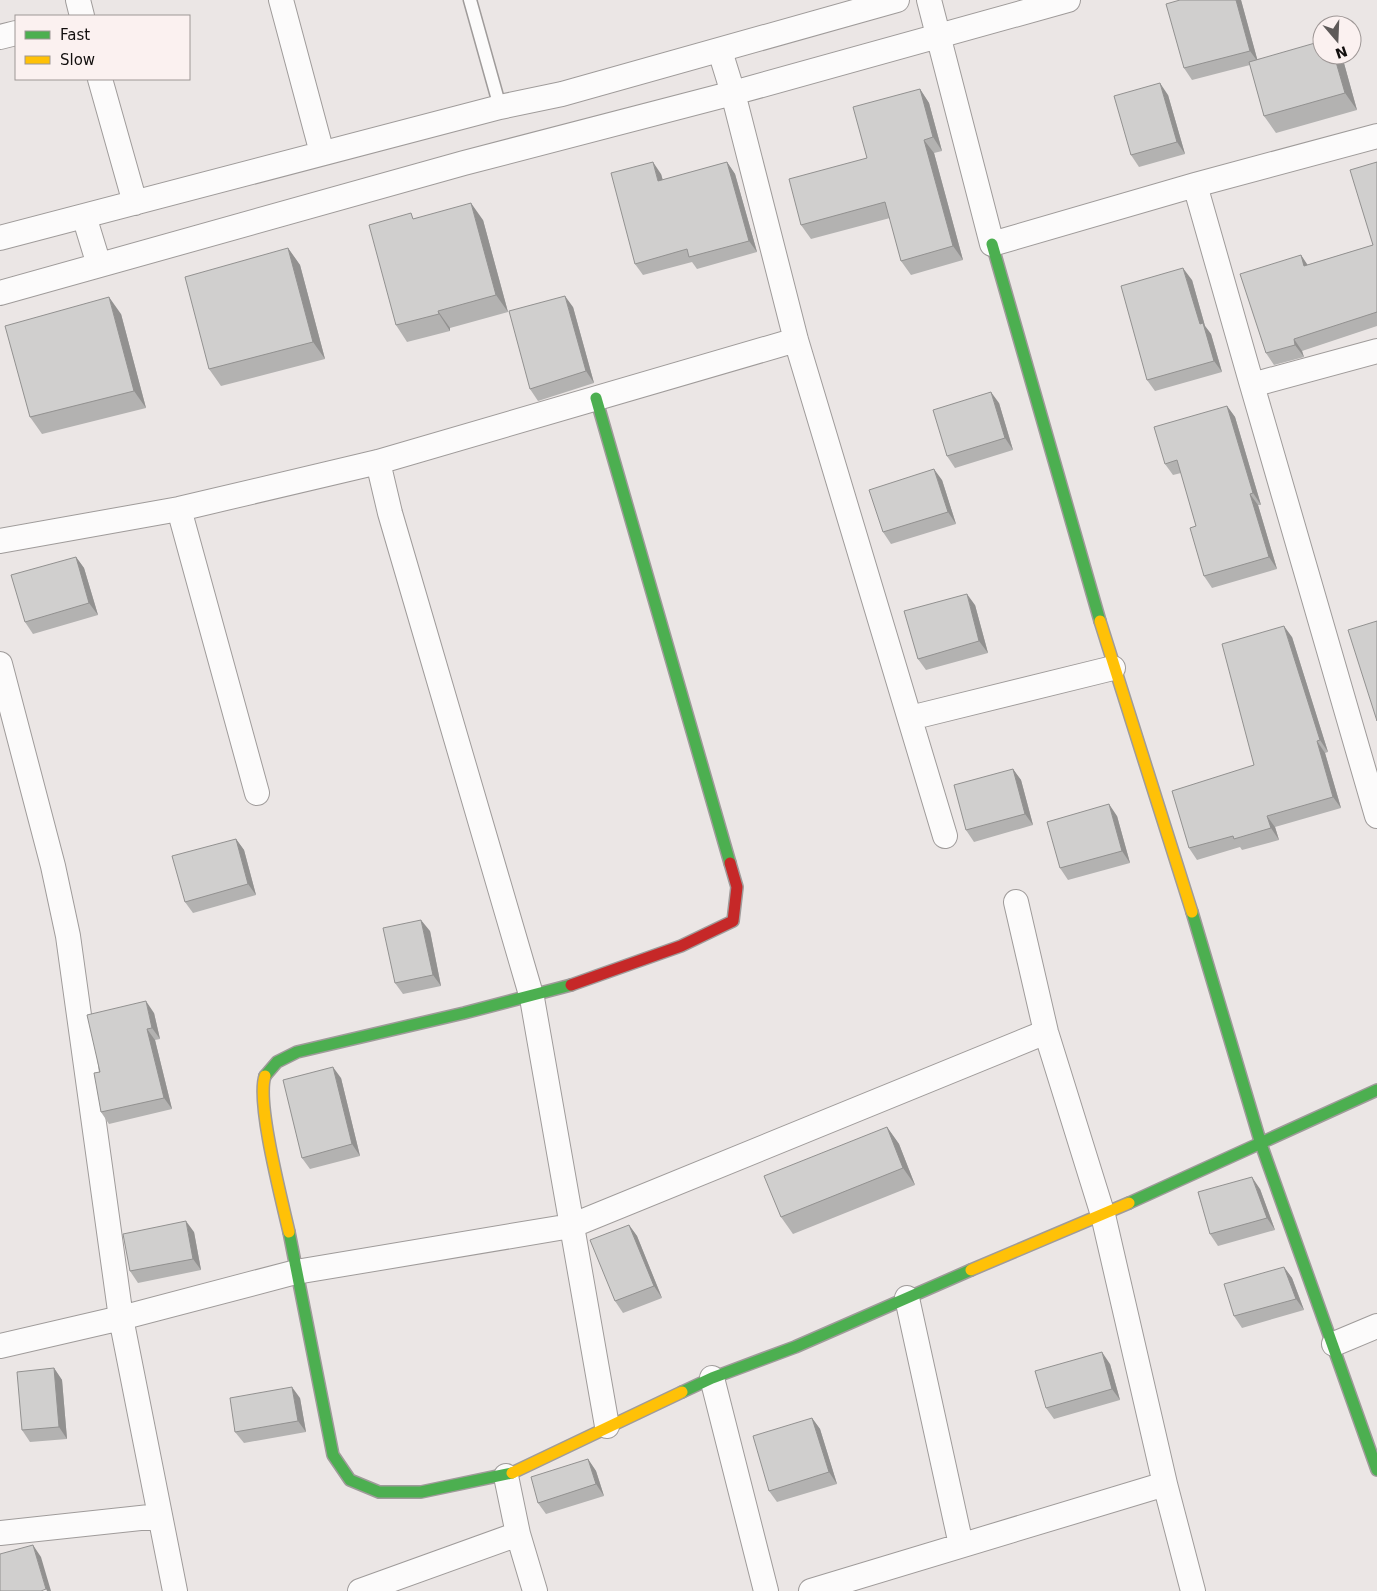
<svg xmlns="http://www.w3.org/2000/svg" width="1377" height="1591" font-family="'DejaVu Sans',sans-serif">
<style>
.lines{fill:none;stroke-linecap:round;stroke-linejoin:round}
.lane-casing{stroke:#9f9b9a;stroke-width:15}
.street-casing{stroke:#9f9b9a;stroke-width:26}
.fast-casing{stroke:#9f9b9a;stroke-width:14}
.slow-casing{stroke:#9f9b9a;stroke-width:14}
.jam-casing{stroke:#9f9b9a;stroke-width:14}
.lane{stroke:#fcfbfb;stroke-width:12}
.street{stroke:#fcfbfb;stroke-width:24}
.fast{stroke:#4caf50;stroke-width:11}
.slow{stroke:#ffc107;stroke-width:11}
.jam{stroke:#c62828;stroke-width:11}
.wall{fill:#b3b2b1}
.shaded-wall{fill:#929190}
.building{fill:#d0cfce;stroke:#929190}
</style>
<rect width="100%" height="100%" fill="#ebe6e5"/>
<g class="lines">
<defs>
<path id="lane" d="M 470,0 L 500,107"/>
<path id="street" d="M 78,0 L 82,16
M 281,0 L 322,153
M 929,0 L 992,244 L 1195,185 L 1377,136
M 0,37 L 16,33
M 720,51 L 733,93 L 796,340 L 945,836
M 100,79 L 135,203
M 1195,185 L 1252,385 L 1377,351
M 84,216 L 99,265
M 0,238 L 500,107 L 562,94 L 897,0
M 0,293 L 464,163 L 733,93 L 1068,0
M 1252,385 L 1377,816
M 378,462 L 390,513 L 532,998 L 607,1426
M 179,509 L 257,793
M 0,541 L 179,509 L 378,462 L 796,340
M 0,664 L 53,866 L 68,936 L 121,1318 L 175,1591
M 910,718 L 1113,668
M 1016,902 L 1046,1032 L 1103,1215 L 1165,1484
M 907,1298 L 961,1545
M 1334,1344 L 1377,1326
M 0,1346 L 121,1318 L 296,1272 L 571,1226 L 1046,1032
M 712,1378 L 766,1591
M 0,1533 L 159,1516
M 518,1534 L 535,1591
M 360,1591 L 518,1534 L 506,1476
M 811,1591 L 1165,1484 L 1193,1591"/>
<path id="fast" d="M 992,244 L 1100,621
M 596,398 L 730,863
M 1192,912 L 1261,1144 L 1377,1470
M 265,1076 L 277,1062 L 297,1052 L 464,1013 L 571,985
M 1129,1203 L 1377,1090
M 289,1232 L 333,1455 L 350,1480 L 379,1492 L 421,1492 L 512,1473
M 682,1392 L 712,1378 L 795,1347 L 971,1270"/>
<path id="slow" d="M 1100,621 L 1192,912
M 265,1076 C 256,1102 282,1201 289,1232
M 971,1270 L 1129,1203
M 512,1473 L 682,1392"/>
<path id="jam" d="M 571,985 L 681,946 L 733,921 L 737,887 L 730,863"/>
</defs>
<use href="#lane" class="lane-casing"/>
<use href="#street" class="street-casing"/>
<use href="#fast" class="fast-casing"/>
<use href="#slow" class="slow-casing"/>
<use href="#jam" class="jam-casing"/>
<use href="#lane" class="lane"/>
<use href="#street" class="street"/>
<use href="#fast" class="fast"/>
<use href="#slow" class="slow"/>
<use href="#jam" class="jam"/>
</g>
<path class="wall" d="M 1180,0 L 1241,0 L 1257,59 L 1342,56 L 1357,110 L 1276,133 L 1264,116 L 1250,65 L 1192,80 L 1184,68 Z
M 920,89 L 929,103 L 942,151 L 934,153 L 963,260 L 911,275 L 901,261 L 890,218 L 811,239 L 801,225 L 867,158 Z
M 1168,95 L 1185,154 L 1139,167 L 1131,155 Z
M 727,162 L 735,174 L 757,252 L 697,269 L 692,262 L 643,275 L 635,264 L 661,174 L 663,180 Z
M 1377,162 L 1377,326 L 1302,351 L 1304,357 L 1274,365 L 1266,353 L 1301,255 L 1307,265 L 1373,245 Z
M 415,218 L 483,220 L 508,312 L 450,328 L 450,331 L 407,342 L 396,325 Z
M 288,248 L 300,265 L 325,359 L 221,386 L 209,369 Z
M 1192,280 L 1205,326 L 1211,334 L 1222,372 L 1155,391 L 1147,380 Z
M 573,307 L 594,383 L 538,401 L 530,389 Z
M 121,314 L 146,408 L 42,434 L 30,417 Z
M 999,403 L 1013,450 L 955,468 L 947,456 Z
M 1227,406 L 1235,417 L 1261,505 L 1258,505 L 1277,569 L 1212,588 L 1204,576 L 1196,526 L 1181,473 L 1173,475 L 1165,464 Z
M 942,480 L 956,524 L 891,544 L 883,532 Z
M 76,557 L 84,568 L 98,615 L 33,634 L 25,622 Z
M 975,605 L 988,653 L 926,670 L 918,659 Z
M 1292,637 L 1328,752 L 1325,753 L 1341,808 L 1275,827 L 1279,840 L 1242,850 L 1240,847 L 1197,860 L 1189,848 L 1254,765 Z
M 1013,769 L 1021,780 L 1033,825 L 974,842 L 966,830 Z
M 1117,816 L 1130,863 L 1068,880 L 1060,868 Z
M 236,839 L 244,850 L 256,895 L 193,913 L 185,902 Z
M 430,931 L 441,986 L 403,994 L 395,983 Z
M 154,1013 L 160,1039 L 155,1040 L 172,1109 L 109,1124 L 101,1112 L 100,1072 Z
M 341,1078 L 360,1156 L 310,1169 L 302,1158 Z
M 887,1127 L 899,1144 L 915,1185 L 793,1234 L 781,1217 Z
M 1260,1189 L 1275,1230 L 1218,1246 L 1210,1234 Z
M 629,1225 L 637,1236 L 662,1298 L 623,1313 L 615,1301 Z
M 194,1232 L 201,1270 L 138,1283 L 130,1271 Z
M 1284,1267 L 1292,1278 L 1304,1310 L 1242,1328 L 1234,1316 Z
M 1110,1364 L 1120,1400 L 1054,1419 L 1046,1408 Z
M 54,1368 L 62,1380 L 67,1439 L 30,1442 L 22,1430 Z
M 300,1398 L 306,1432 L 244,1443 L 235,1432 Z
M 812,1418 L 820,1429 L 837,1484 L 777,1502 L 769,1491 Z
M 588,1459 L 596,1471 L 604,1496 L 546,1514 L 538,1503 Z"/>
<path class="shaded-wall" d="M 1236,0 L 1241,0 L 1258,62 L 1250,51 Z
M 1334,55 L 1341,55 L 1342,56 L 1357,110 L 1345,93 Z
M 1160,83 L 1168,95 L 1185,154 L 1177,142 Z
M 920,89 L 929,103 L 942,151 L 933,137 Z
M 924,140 L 934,153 L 963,260 L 953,246 Z
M 653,162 L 661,174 L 666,193 L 658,181 Z
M 727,162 L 735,174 L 757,252 L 749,241 Z
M 471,203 L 483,220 L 508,312 L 496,295 Z
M 288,248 L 300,265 L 325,359 L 313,342 Z
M 1301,255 L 1309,267 L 1304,266 Z
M 1183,268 L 1192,280 L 1205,326 L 1211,334 L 1222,372 L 1214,361 L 1200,324 Z
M 565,296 L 573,307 L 594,383 L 586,371 Z
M 109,297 L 121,314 L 146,408 L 134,391 Z
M 438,311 L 450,328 L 450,331 L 439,314 Z
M 1294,339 L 1302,351 L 1304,357 L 1295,345 Z
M 991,392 L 999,403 L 1013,450 L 1005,438 Z
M 1227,406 L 1235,417 L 1261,505 L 1253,493 Z
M 934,469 L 942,480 L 956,524 L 948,512 Z
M 1250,494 L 1258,505 L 1277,569 L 1269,557 Z
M 76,557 L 84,568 L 98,615 L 89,603 Z
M 967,594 L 975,605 L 988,653 L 979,641 Z
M 1284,626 L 1292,637 L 1328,752 L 1320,740 Z
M 1317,741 L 1325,753 L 1341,808 L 1333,797 Z
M 1013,769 L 1021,780 L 1033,825 L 1025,814 Z
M 1109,804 L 1117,816 L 1130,863 L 1122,851 Z
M 1267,816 L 1275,827 L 1279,840 L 1271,828 Z
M 236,839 L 244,850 L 256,895 L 248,884 Z
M 421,920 L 430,931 L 441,986 L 433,975 Z
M 146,1001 L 154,1013 L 160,1039 L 152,1028 Z
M 147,1029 L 155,1040 L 172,1109 L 164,1098 Z
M 333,1067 L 341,1078 L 360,1156 L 352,1144 Z
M 887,1127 L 899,1144 L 915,1185 L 903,1168 Z
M 1252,1177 L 1260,1189 L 1275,1230 L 1267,1218 Z
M 186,1221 L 194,1232 L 201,1270 L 193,1259 Z
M 629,1225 L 637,1236 L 662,1298 L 654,1286 Z
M 1284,1267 L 1292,1278 L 1304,1310 L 1296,1299 Z
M 1102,1352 L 1110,1364 L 1120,1400 L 1112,1389 Z
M 54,1368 L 62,1380 L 67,1439 L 59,1427 Z
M 292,1387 L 300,1398 L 306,1432 L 298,1421 Z
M 812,1418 L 820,1429 L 837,1484 L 829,1472 Z
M 588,1459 L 596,1471 L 604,1496 L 596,1484 Z
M 33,1545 L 41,1557 L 51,1591 L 47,1591 L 46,1589 Z"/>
<path class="building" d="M 1180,0 L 1236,0 L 1250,51 L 1184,68 L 1166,4 Z
M 1322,41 L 1322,55 L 1334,55 L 1345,93 L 1264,116 L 1249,62 Z
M 1160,83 L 1177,142 L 1131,155 L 1114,96 Z
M 920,89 L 933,137 L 924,140 L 953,246 L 901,261 L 885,202 L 801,225 L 789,179 L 867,158 L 853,107 Z
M 653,162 L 658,181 L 727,162 L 749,241 L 689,257 L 687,249 L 635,264 L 611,173 Z
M 1377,162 L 1377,312 L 1294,339 L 1295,345 L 1266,353 L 1240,274 L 1301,255 L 1304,266 L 1373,245 L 1350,170 Z
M 471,203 L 496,295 L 438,311 L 439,314 L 396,325 L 369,225 L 411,213 L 413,219 Z
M 288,248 L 313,342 L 209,369 L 185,277 Z
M 1183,268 L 1200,324 L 1203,323 L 1214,361 L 1147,380 L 1121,286 Z
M 565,296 L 586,371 L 530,389 L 509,311 Z
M 109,297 L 134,391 L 30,417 L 5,326 Z
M 991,392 L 1005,438 L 947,456 L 933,410 Z
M 1227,406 L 1253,493 L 1250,494 L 1269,557 L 1204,576 L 1190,528 L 1196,526 L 1177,460 L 1165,464 L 1154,427 Z
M 934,469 L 948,512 L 883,532 L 869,490 Z
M 76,557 L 89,603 L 25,622 L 11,575 Z
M 967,594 L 979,641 L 918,659 L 904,611 Z
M 1377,621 L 1377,721 L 1348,630 Z
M 1284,626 L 1320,740 L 1317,741 L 1333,797 L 1267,816 L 1271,828 L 1234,839 L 1233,836 L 1189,848 L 1172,791 L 1254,765 L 1222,644 Z
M 1013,769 L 1025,814 L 966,830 L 954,785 Z
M 1109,804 L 1122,851 L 1060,868 L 1047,822 Z
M 236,839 L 248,884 L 185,902 L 172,856 Z
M 421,920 L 433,975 L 395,983 L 383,928 Z
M 146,1001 L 152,1028 L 147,1029 L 164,1098 L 101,1112 L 94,1073 L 100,1072 L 87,1015 Z
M 333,1067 L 352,1144 L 302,1158 L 283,1080 Z
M 887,1127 L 903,1168 L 781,1217 L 764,1176 Z
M 1252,1177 L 1267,1218 L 1210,1234 L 1198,1192 Z
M 186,1221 L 193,1259 L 130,1271 L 123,1234 Z
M 629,1225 L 654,1286 L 615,1301 L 590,1240 Z
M 1284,1267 L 1296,1299 L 1234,1316 L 1224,1284 Z
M 1102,1352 L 1112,1389 L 1046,1408 L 1035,1371 Z
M 54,1368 L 59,1427 L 22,1430 L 17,1372 Z
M 292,1387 L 298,1421 L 235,1432 L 230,1398 Z
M 812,1418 L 829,1472 L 769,1491 L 753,1436 Z
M 588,1459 L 596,1484 L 538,1503 L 531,1477 Z
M 33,1545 L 46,1589 L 41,1591 L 0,1591 L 0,1554 Z"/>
<rect x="15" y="15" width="175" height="65" fill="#fbf1f0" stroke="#9e9796"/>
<rect x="25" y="31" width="25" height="8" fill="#4caf50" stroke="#9e9796"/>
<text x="60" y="40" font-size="15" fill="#120f0e">Fast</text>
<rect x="25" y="56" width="25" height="8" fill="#ffc107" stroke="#9e9796"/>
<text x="60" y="65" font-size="15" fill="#120f0e">Slow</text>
<g transform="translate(1337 40) rotate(161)"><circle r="24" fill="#fbf1f0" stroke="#9e9796"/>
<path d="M0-4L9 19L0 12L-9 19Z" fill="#5e5a59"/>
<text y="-8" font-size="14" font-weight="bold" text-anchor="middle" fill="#120f0e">N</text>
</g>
</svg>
